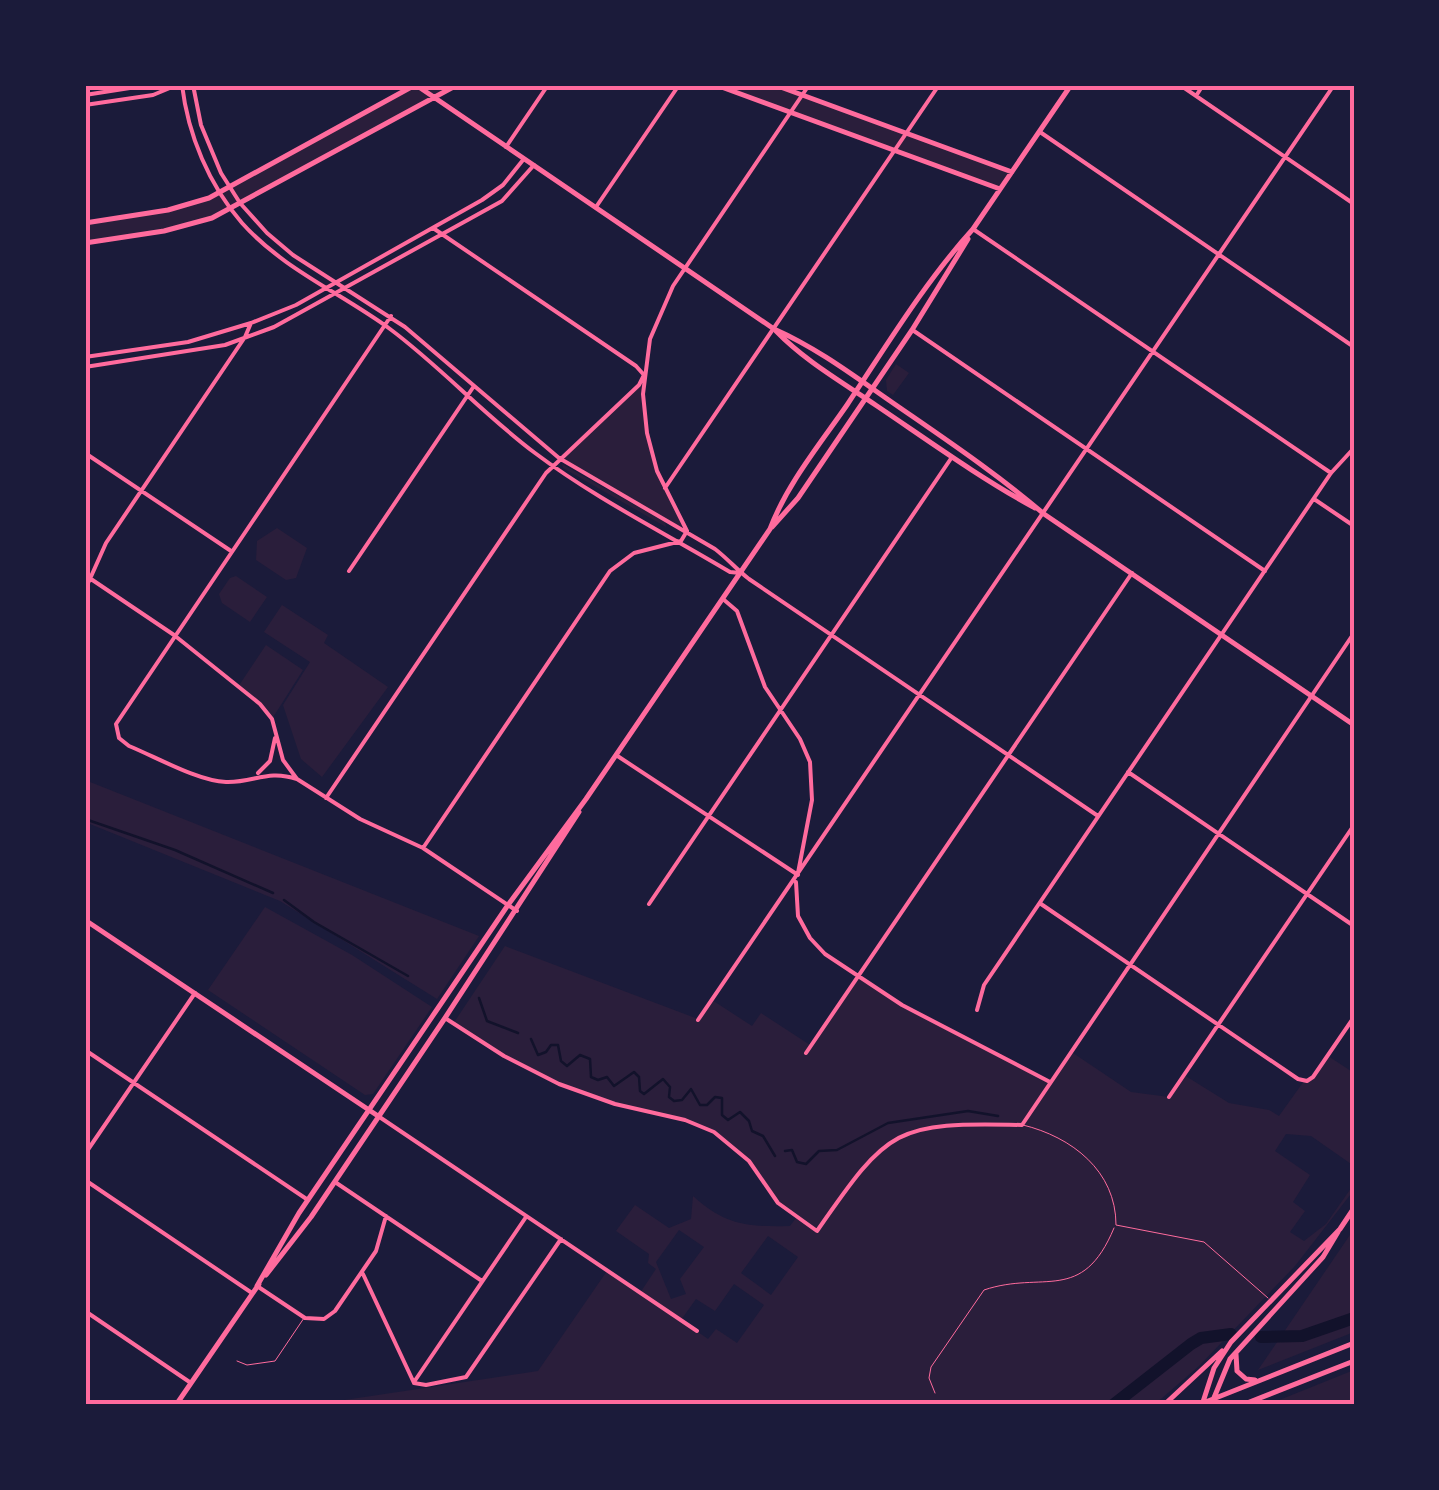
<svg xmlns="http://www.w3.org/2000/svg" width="1439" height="1490" font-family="Inter,sans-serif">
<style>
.green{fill:#2a1e3b;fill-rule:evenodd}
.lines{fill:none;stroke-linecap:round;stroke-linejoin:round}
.stream{stroke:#12122b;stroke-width:2.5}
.river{stroke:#12122b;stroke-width:12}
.service{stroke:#ff6b9d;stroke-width:1}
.minor{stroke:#ff6b9d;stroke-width:4}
.secondary{stroke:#ff6b9d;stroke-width:5}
.neatline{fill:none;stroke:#ff6b9d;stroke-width:4}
</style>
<rect width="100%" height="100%" fill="#1b1b3a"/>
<path class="green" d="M 415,85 L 457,85 L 231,209 L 188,226 L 85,243 L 85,223 L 168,210 L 209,198 Z
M 716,85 L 775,85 L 1012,172 L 1000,189 Z
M 896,364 L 909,373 L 893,395 L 887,391 L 886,380 Z
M 644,375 C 644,440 659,475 687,531 L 559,458 L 639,385 Z
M 562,464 L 665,522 L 666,527 L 563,468 Z
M 277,528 L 307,548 L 296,578 L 286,580 L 256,560 L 257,541 Z
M 236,576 L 267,597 L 250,622 L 222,603 L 219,594 L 230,578 Z
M 282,605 L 328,635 L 324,643 L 388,687 L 322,777 L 301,759 L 283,705 L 310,662 L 264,632 Z
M 266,645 L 303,670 L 272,719 L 238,687 Z
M 85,780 L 479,936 L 437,999 L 280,901 L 85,822 Z
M 265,907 L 352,955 L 432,1007 L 373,1094 L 365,1095 L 208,990 Z
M 505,946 L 698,1019 L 712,1000 L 752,1026 L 761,1013 L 810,1045 L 858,976 L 902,1005 L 1049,1081 L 1070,1051 L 1131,1092 L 1169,1097 L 1184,1075 L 1229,1103 L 1269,1110 L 1279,1116 L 1304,1081 L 1310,1080 L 1328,1056 L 1354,1073 L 1354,1166 L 1311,1136 L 1286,1134 L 1275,1151 L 1310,1175 L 1293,1202 L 1305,1211 L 1290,1232 L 1304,1241 L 1326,1224 L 1354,1184 L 1354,1190 L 1295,1266 L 1199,1366 L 1154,1405 L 311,1405 L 538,1371 L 607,1271 L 640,1293 L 656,1269 L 648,1263 L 649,1254 L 616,1231 L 635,1205 L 669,1228 L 691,1219 L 693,1196 C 725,1225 747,1227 790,1226 L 796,1218 C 768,1195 754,1158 723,1138 C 689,1117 649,1115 612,1103 C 554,1084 505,1055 453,1024 ZM 679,1230 L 704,1247 L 680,1279 L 686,1294 L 671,1299 L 656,1262 ZM 768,1236 L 798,1257 L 771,1295 L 741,1273 ZM 734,1284 L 764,1305 L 737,1343 L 716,1329 L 708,1339 L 681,1320 L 696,1299 L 715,1311 Z
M 1354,1229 L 1354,1332 L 1258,1370 Z
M 1354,1370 L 1354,1405 L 1267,1405 Z"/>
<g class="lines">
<path class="stream" d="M 85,819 L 175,850 L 273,893
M 284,900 L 314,922 L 408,976
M 479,998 L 487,1021 L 518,1033
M 531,1039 L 538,1055 L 546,1052 L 551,1045 L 558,1045 L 561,1061 L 567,1066 L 580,1055 L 590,1059 L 591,1077 L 598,1080 L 607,1077 L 614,1086 L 634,1072 L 639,1077 L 640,1091 L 644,1094 L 663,1079 L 670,1087 L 669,1097 L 674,1101 L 682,1100 L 691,1089 L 700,1105 L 707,1105 L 715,1097 L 722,1098 L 722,1115 L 728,1120 L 740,1112 L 749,1121 L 752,1131 L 763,1136 L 775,1156
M 785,1151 L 792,1150 L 797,1162 L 806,1164 L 819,1151 L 837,1150 L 888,1123 L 968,1111 L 998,1116"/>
<path class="river" d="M 1261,1337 L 1302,1336 L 1354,1318
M 1113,1405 L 1191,1344 L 1201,1338 L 1231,1334"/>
<path class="service" d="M 1023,1125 C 1072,1137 1116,1171 1116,1225 L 1204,1242 L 1268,1298
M 237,1361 L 247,1365 L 275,1361 L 304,1318
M 935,1393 L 929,1378 L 931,1367 L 984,1290 C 1043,1270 1082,1305 1114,1228"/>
<path class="minor" d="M 182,85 C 188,135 209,185 242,223 C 283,269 341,293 390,329 C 441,367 484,415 535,453 C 596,499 665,533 730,572 L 740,573
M 193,85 L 201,125 L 221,173 L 240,203 L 267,233 L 293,255 L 405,327 L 559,458 L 715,549 C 728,559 737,570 749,579 L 1098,816
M 1180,85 L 1354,204
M 85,95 L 149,85
M 1196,96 L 1203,85
M 85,105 L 153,95 L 177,85
M 1040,132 L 1354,347
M 506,147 L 548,85
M 596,207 L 679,85
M 433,228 L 636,366 L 644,375
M 973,229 L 1331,473
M 914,331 L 1265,571
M 85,357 L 188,342 L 251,323 L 296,305 L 482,200 L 503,185 L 523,160
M 85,367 L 225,345 L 274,327 L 502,201 L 534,165
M 85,453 L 231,551
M 665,488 L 939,85
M 1314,499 L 1354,526
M 687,531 L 657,471 L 647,433 L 643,394 L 650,339 L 673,286 L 809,85
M 349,571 L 474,386
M 85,575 L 174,635 L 260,704 L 272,719 L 283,760 L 297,779 L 360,819 L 423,848 L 517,911
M 85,590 L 106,543 L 245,337 L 251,323
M 723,599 L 737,611 L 765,687 L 800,739 L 810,762 L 812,800 L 798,873
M 616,755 L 798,875
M 1128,772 L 1354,926
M 258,773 L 270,761 L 275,738
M 297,779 C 267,769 254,783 226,782 C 198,781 156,757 129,746 L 119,738 L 116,724 L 391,316
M 326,798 L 546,473 L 639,385 L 644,375
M 423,848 L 610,571 L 634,553 L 681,541 L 687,531
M 796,882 L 798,916 L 810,938 L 825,954 L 902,1005 L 1050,1082
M 649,904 L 952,457
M 1041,904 L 1298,1079 L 1307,1081 L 1313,1077 L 1354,1017
M 977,1010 L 984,985 L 1331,473 L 1354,448
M 445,1018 L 504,1056 L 559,1084 L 615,1104 L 685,1120 L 714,1132 L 749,1161 L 778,1203 L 817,1231 C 889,1127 895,1122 1022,1125 L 1354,633
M 698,1020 L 1334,85
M 85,1050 L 308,1200
M 806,1053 L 1132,573
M 1169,1097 L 1354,825
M 378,1116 L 697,1331
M 85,1154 L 195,993
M 85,1180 L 252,1293
M 335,1182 L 482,1281
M 363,1274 L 414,1383
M 257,1286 L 305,1318 L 324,1319 L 335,1311 L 376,1251 L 386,1216
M 85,1311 L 191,1383
M 414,1382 L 526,1217
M 414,1383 L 426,1385 L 466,1377 L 561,1239"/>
<path class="secondary" d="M 416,85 L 774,329 C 817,348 854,376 893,403 C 945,439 996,473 1044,514
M 716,85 L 1000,189
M 775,85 L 1012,172
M 85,223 L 168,210 L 209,198 L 415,85
M 973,229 L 1071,85
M 85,243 L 164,231 L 212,218 L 457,85
M 776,331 C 805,361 842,382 877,406 C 929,441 980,478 1035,508
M 1044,514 L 1354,725
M 772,527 L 798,498 L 912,330 L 968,239
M 85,920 L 378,1116
M 266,1275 L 311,1217 L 445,1018 L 579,812
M 257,1286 L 299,1213 L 436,1011 L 508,905 L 586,799 L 770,529 C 787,484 820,444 847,405 C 887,345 925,282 973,229
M 1236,1354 L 1237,1371 L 1246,1379 L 1255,1380
M 176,1405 L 259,1284
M 1164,1405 L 1222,1351
M 1198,1405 L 1354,1343
M 1202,1405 L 1214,1368 L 1231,1342 L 1340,1229 L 1354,1208
M 1211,1405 L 1230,1359 L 1323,1257 L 1338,1232
M 1242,1405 L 1354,1361"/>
</g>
<rect width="1439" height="1490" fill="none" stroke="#1b1b3a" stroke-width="175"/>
<rect x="88" y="88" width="1264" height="1314" class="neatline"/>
</svg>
